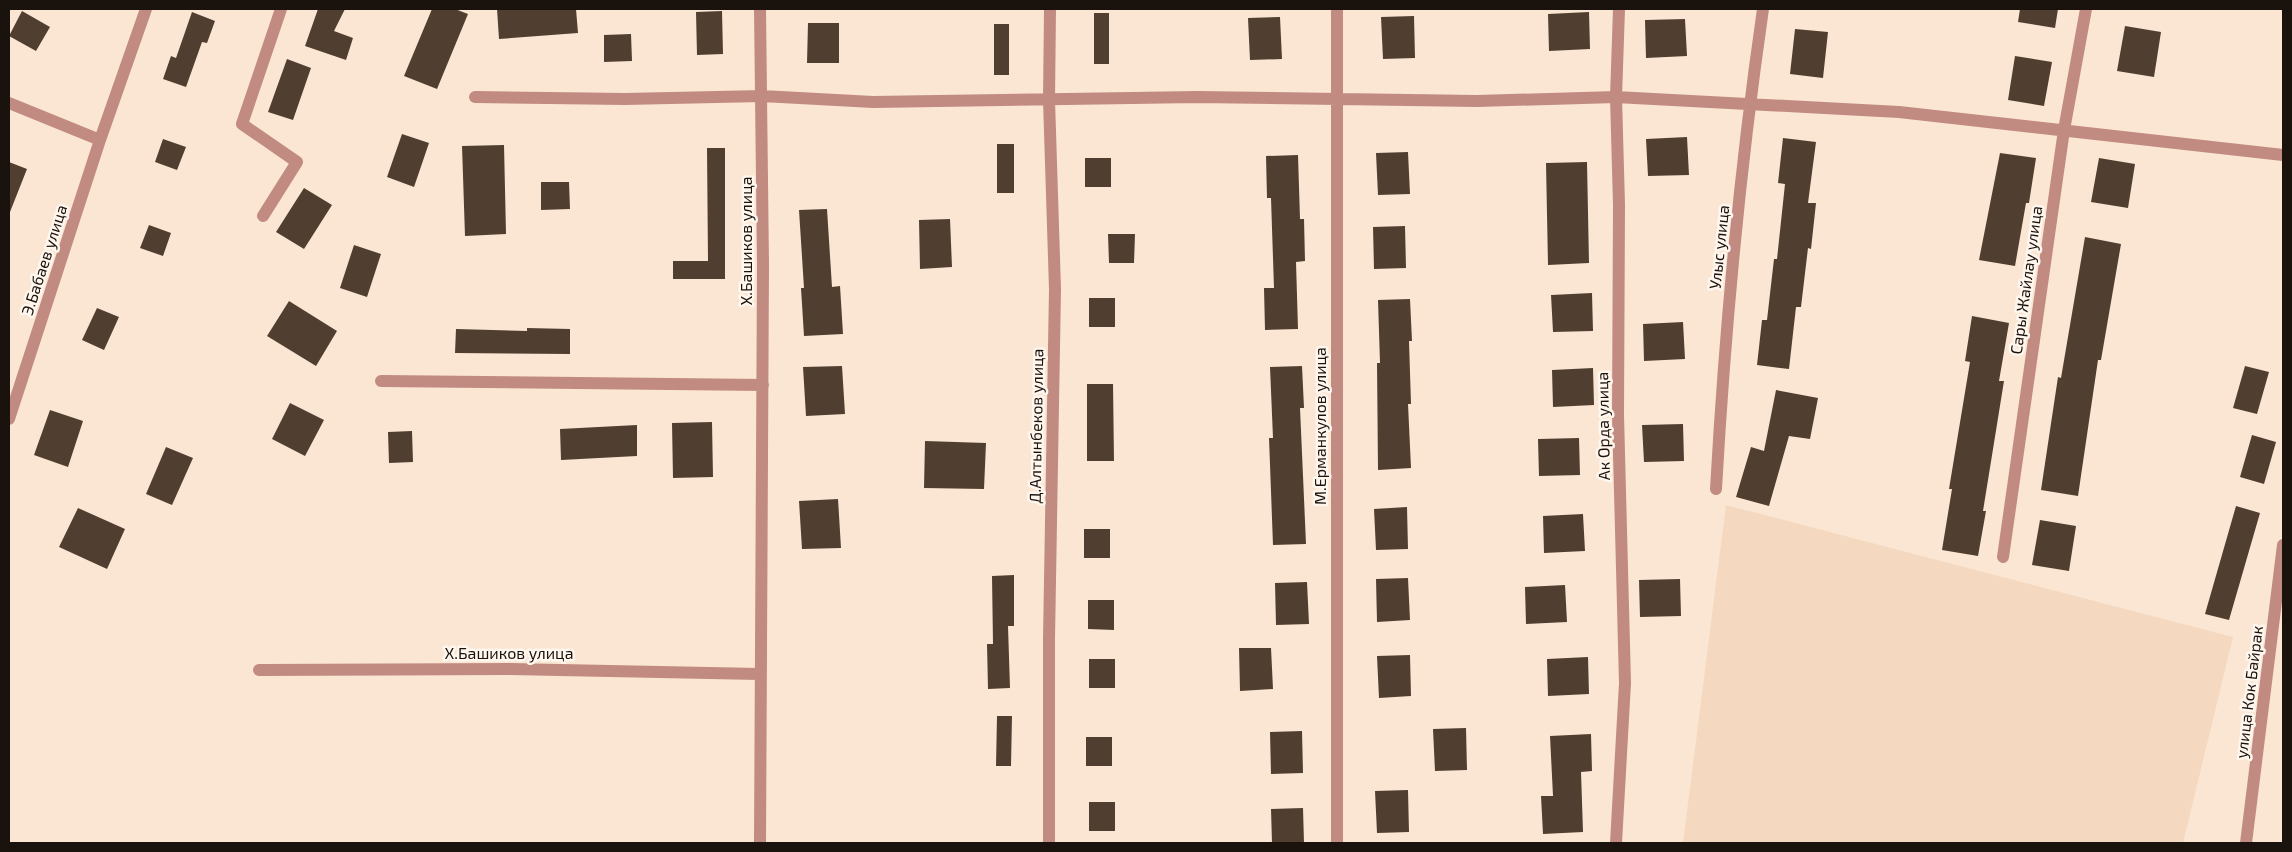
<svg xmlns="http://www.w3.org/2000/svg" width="2292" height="852" font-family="'Exo 2',sans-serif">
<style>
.built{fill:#f4d9c0}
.building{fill:#503f30}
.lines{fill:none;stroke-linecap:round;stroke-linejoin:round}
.minor{stroke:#c18b81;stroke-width:12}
.labels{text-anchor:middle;stroke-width:5;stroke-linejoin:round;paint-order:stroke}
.street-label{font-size:16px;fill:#1a130d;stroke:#fff6ee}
</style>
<rect width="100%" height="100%" fill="#fbe6d3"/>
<path class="built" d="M 1726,505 L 2233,637 L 2183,843 L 1683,843 Z"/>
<path class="building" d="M 318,9 L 345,9 L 334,31 L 353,38 L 346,60 L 305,46 Z
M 432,9 L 455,9 L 468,14 L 437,89 L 404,76 Z
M 497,9 L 576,9 L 578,33 L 499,39 Z
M 2020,9 L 2058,9 L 2055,28 L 2018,22 Z
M 22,11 L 50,27 L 36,51 L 9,36 Z
M 722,11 L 723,54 L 697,55 L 696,12 Z
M 192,12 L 215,21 L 207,43 L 202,42 L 186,87 L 163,79 L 171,56 L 176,58 Z
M 1589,12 L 1590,49 L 1549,51 L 1548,14 Z
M 1094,13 L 1109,13 L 1109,64 L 1094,64 Z
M 1414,16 L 1415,58 L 1383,59 L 1381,17 Z
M 1280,17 L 1282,59 L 1250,60 L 1248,18 Z
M 1685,19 L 1687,56 L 1646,58 L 1645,20 Z
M 808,23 L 839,23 L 839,63 L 807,63 Z
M 994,24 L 1009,24 L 1009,75 L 994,75 Z
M 2125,26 L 2161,32 L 2154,77 L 2117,71 Z
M 1795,29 L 1828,32 L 1823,78 L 1790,74 Z
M 631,34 L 632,61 L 604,62 L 604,35 Z
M 2015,56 L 2052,62 L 2044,106 L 2008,100 Z
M 287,59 L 311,68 L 293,120 L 268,112 Z
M 402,134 L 429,143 L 414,187 L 387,177 Z
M 1687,137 L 1689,175 L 1648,176 L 1646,139 Z
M 1783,138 L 1816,142 L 1808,203 L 1816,203 L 1811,249 L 1808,248 L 1801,307 L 1796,307 L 1789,369 L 1757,365 L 1762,320 L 1767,320 L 1774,259 L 1777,259 L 1785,184 L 1778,183 Z
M 163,139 L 186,147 L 177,170 L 155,162 Z
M 997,144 L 1014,144 L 1014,193 L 997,193 Z
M 504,145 L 506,234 L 465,236 L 462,146 Z
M 707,148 L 725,148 L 725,279 L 673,279 L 673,261 L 708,261 Z
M 1408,152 L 1410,194 L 1378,195 L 1376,153 Z
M 2000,153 L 2036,158 L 2029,203 L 2026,203 L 2015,266 L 1979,260 Z
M 1298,155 L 1300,219 L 1304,219 L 1305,261 L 1296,262 L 1298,329 L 1265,330 L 1264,288 L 1274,288 L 1271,198 L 1267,198 L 1266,156 Z
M 1085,158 L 1111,158 L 1111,187 L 1085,187 Z
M 2099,158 L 2135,164 L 2128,208 L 2091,202 Z
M 9,162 L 27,169 L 10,212 L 9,212 Z
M 1587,162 L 1589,263 L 1548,265 L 1546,163 Z
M 541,182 L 569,182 L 570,209 L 541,210 Z
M 304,188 L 332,205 L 304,249 L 276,232 Z
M 827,209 L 832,287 L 840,286 L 843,334 L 804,336 L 801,288 L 804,288 L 799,210 Z
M 950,219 L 952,267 L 920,269 L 919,220 Z
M 149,225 L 171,233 L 163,256 L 140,248 Z
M 1405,226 L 1406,268 L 1374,269 L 1373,227 Z
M 1108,234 L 1135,234 L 1134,263 L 1109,263 Z
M 2085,237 L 2121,244 L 2101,360 L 2098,360 L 2078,496 L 2041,490 L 2058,377 L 2061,378 Z
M 354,245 L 381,254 L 367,297 L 340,288 Z
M 1592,293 L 1593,331 L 1553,332 L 1551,295 Z
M 1089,298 L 1115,298 L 1115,327 L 1089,327 Z
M 1410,299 L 1412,341 L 1409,341 L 1411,404 L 1408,404 L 1411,468 L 1378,470 L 1377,363 L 1380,363 L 1378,300 Z
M 289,301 L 337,331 L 316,366 L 267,336 Z
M 97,308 L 119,317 L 104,350 L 82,340 Z
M 1972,316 L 2009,323 L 1999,381 L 2004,381 L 1983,511 L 1986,511 L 1978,556 L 1942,550 L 1952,489 L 1949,489 L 1970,362 L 1965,361 Z
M 1683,322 L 1685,359 L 1644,361 L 1643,324 Z
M 527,328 L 570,329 L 570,354 L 455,353 L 456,329 L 527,331 Z
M 842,366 L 845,414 L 806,416 L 803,367 Z
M 1302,366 L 1304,408 L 1300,408 L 1306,544 L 1273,545 L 1269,438 L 1273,438 L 1270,367 Z
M 2245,366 L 2269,372 L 2257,414 L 2233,408 Z
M 1593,368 L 1594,405 L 1553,407 L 1552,370 Z
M 1087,384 L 1113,384 L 1114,461 L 1087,461 Z
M 1776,390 L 1818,398 L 1810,439 L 1789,436 L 1769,506 L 1736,497 L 1751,447 L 1764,451 Z
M 290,403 L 324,420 L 305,456 L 272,439 Z
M 50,410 L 83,421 L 68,467 L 34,455 Z
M 712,422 L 713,477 L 673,478 L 672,423 Z
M 1683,424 L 1684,461 L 1644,462 L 1642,425 Z
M 637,425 L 637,456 L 561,460 L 560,429 Z
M 412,431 L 413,462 L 389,463 L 388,432 Z
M 2252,435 L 2276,442 L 2264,484 L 2240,477 Z
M 1579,438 L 1580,475 L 1539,476 L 1538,439 Z
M 925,441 L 986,443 L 984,489 L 924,488 Z
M 166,447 L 193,458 L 172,505 L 146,494 Z
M 838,499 L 841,548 L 802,549 L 799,501 Z
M 2236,506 L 2260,513 L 2229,620 L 2205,614 Z
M 1407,507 L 1408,549 L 1376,550 L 1374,509 Z
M 78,508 L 125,529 L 107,569 L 59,547 Z
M 1583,514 L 1585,551 L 1544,553 L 1543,516 Z
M 2040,520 L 2076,526 L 2069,571 L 2032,565 Z
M 1084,529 L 1110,529 L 1110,558 L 1084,558 Z
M 1014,575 L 1014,626 L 1008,626 L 1010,688 L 988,689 L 987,644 L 993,644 L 992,576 Z
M 1408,578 L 1410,620 L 1377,622 L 1376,579 Z
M 1680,579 L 1681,616 L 1640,617 L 1639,580 Z
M 1307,582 L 1309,624 L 1276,625 L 1275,583 Z
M 1565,585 L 1567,622 L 1526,624 L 1525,587 Z
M 1088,600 L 1114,600 L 1114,630 L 1088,629 Z
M 1239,648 L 1271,648 L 1273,689 L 1240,691 Z
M 1410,655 L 1411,696 L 1379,698 L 1377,656 Z
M 1588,657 L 1589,694 L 1548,696 L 1547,659 Z
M 1089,659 L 1115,659 L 1115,688 L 1089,688 Z
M 997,716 L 1012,716 L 1011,766 L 996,766 Z
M 1466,728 L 1467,770 L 1435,771 L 1433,729 Z
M 1302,731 L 1303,773 L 1271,774 L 1270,732 Z
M 1591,734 L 1592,771 L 1581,772 L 1583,832 L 1543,834 L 1541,796 L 1553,796 L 1550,736 Z
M 1086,737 L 1112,737 L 1112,766 L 1086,766 Z
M 1408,790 L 1409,832 L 1377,833 L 1375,791 Z
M 1089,802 L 1115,802 L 1115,831 L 1089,831 Z
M 1303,808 L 1304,843 L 1272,843 L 1271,809 Z"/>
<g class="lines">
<path class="minor" d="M 1337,9 L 1337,843
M 475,97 L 625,99 L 762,96 L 873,102 L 1197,97 L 1477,101 L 1616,97 L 1899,112 L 2283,155
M 9,103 L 100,140
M 263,216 L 297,162 L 242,124 L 281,9
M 381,381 L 763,385
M 9,419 L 100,140 L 146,9
M 1716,489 C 1725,328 1740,168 1763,9
M 2003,557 L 2064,130 L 2086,9
M 259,670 L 510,669 L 759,674
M 760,843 L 763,265 L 760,9
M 1049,843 L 1049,639 L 1055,289 L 1049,100 L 1050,9
M 1616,843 L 1625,683 L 1618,415 L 1619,205 L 1616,97 L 1619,9
M 2246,843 L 2283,545"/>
</g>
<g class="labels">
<g class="street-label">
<text transform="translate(746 241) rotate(-90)" y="6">Х.Башиков улица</text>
<text transform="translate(1719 247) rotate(-84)" y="6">Улыс улица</text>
<text transform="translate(44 260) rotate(-72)" y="6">Э.Бабаев улица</text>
<text transform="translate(2026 280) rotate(-82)" y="6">Сары Жайлау улица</text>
<text transform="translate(1036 426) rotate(-89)" y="6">Д.Алтынбеков улица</text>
<text transform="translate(1320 426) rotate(-90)" y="6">М.Ерманкулов улица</text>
<text transform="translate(1603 426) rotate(-91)" y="6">Ак Орда улица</text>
<text x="509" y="659">Х.Башиков улица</text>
<text transform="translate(2249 692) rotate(-83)" y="6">улица Кок Байрак</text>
</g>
</g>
<rect width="2292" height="852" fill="none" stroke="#1a130d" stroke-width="20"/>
</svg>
